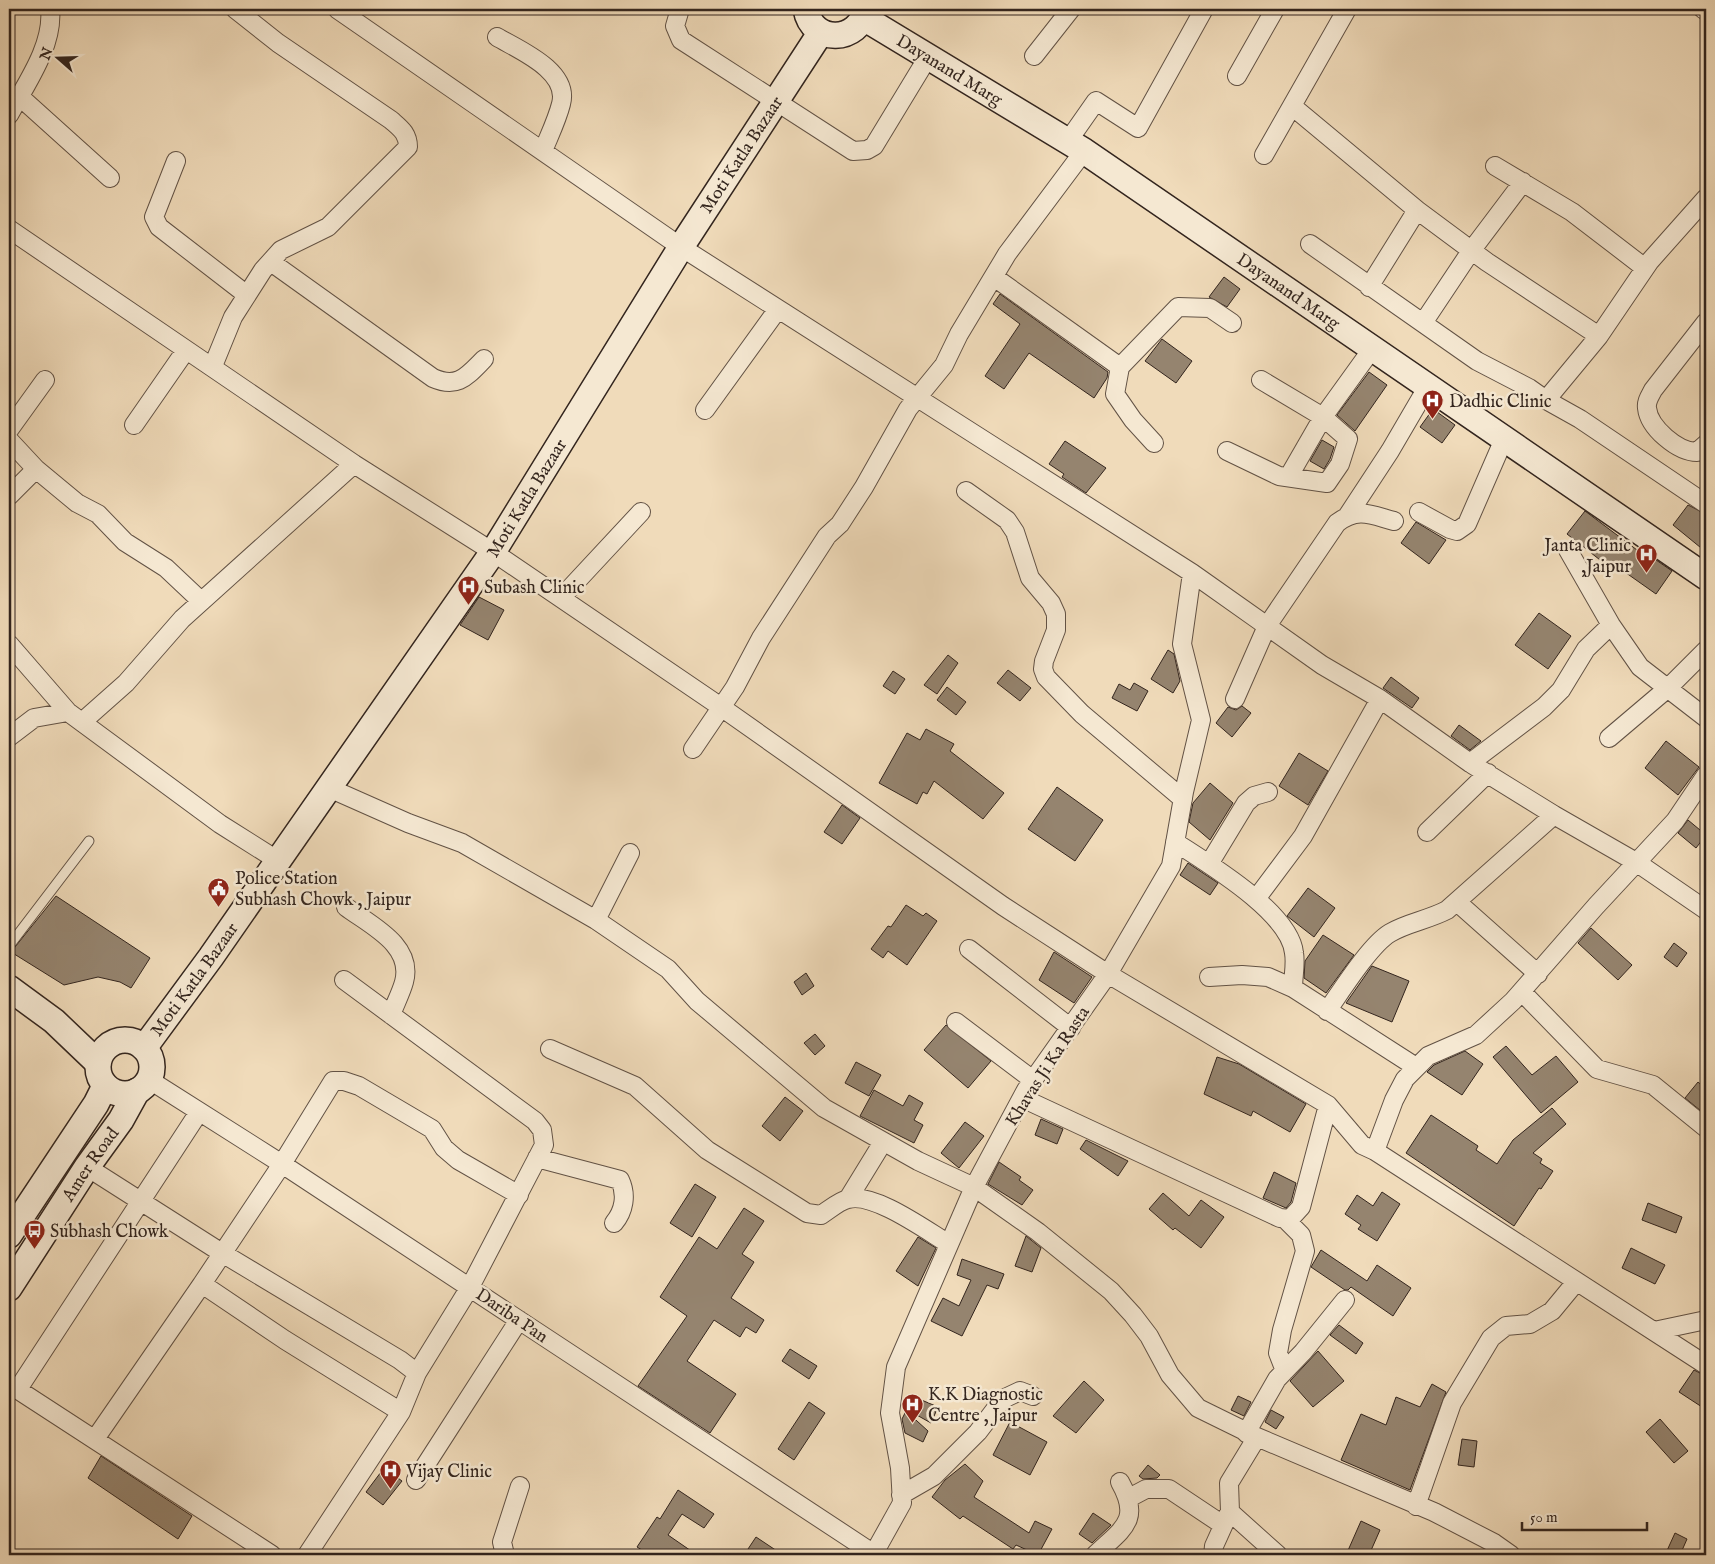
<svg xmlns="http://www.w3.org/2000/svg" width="1715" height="1564" font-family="'IM FELL English',serif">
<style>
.building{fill:#95846f;stroke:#33251e}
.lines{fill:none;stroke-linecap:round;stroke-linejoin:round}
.lane-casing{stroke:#625245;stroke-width:11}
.street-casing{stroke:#625245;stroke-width:20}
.secondary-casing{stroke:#33251e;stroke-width:28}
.lane{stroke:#f5e8d2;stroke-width:9}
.street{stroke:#f5e8d2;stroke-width:18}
.secondary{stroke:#f5e8d2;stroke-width:25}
.labels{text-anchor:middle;stroke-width:5;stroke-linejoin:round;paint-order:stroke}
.street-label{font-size:18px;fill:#33251e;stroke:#f5e8d2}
.poi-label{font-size:18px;fill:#33251e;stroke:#f5e8d2;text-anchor:start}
</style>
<rect width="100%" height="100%" fill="#f0dbba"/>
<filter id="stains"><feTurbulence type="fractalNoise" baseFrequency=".004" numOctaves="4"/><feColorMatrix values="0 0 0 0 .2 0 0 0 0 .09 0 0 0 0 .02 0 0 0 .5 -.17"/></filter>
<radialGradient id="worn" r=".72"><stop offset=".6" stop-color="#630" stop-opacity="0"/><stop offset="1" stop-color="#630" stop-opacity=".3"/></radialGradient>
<path class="building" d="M 1224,277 L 1240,289 L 1227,307 L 1209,297 Z
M 1000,294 L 1108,372 L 1107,378 L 1094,398 L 1029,353 L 1004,389 L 985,376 L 1020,324 L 993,304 Z
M 1162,339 L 1192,361 L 1176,383 L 1145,361 Z
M 1369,372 L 1387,385 L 1355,431 L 1337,415 Z
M 1433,409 L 1455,425 L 1442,443 L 1420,427 Z
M 1322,440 L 1334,447 L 1330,459 L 1324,469 L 1310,461 Z
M 1065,441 L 1106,468 L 1086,493 L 1062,477 L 1064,474 L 1049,464 Z
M 1688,505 L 1706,514 L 1706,552 L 1673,525 Z
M 1585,511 L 1641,553 L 1643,551 L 1672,571 L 1656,594 L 1612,563 L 1609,567 L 1567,534 Z
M 1416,522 L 1446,540 L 1429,564 L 1401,543 Z
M 479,597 L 504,610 L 488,640 L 460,625 Z
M 1539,613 L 1571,636 L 1548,669 L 1515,645 Z
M 1168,650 L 1174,654 L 1180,681 L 1173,693 L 1151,679 Z
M 948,655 L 958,663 L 937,694 L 924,685 Z
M 1008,670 L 1031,688 L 1020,701 L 997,683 Z
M 893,671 L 905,679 L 895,694 L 883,686 Z
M 1391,677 L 1419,698 L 1412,708 L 1383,688 Z
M 1134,683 L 1148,691 L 1137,711 L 1112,698 L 1119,684 L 1130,690 Z
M 947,687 L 966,702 L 956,715 L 937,700 Z
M 1242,706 L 1251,713 L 1232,737 L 1216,723 L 1228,707 L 1236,710 Z
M 1459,725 L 1481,741 L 1470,750 L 1451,736 Z
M 926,729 L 954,744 L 950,751 L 1004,793 L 983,819 L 934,781 L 927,794 L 923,792 L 917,804 L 879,783 L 907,733 L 920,740 Z
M 1666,741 L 1699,767 L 1678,795 L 1645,768 Z
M 1299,753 L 1328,771 L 1308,805 L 1279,786 Z
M 1210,783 L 1233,803 L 1210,840 L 1189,822 L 1193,803 Z
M 1057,787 L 1103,820 L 1075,861 L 1028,829 Z
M 842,805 L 860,818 L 842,844 L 824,832 Z
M 1688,820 L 1706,835 L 1696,848 L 1678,833 Z
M 1188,863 L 1218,883 L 1210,895 L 1180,875 Z
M 1308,888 L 1335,908 L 1314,937 L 1287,916 Z
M 56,896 L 150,958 L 131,988 L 120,982 L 98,977 L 64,985 L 11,952 Z
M 906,905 L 923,916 L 926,913 L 937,921 L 907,965 L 888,951 L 883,958 L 871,949 L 888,926 L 891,927 Z
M 1591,928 L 1632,965 L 1618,980 L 1578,943 Z
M 1323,935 L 1354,955 L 1326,993 L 1304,978 L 1305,961 Z
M 1674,943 L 1687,953 L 1677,967 L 1664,957 Z
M 1054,952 L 1092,977 L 1074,1003 L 1039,980 Z
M 1372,966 L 1409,981 L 1392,1022 L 1346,1003 Z
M 806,973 L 814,986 L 802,995 L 794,982 Z
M 946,1025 L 991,1061 L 968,1088 L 924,1050 Z
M 815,1034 L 825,1046 L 815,1055 L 804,1043 Z
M 1506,1046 L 1532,1075 L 1556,1056 L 1578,1082 L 1541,1113 L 1493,1057 Z
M 1465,1051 L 1483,1064 L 1462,1095 L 1427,1072 L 1434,1065 Z
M 1217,1057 L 1239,1064 L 1306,1104 L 1290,1132 L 1253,1111 L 1251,1116 L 1204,1094 Z
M 856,1062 L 881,1075 L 869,1096 L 845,1083 Z
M 1698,1082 L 1706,1089 L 1706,1115 L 1685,1098 Z
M 874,1090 L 903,1106 L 909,1095 L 923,1103 L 914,1120 L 923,1125 L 914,1143 L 860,1116 Z
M 785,1097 L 803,1111 L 780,1141 L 762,1126 Z
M 1552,1108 L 1566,1124 L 1533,1153 L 1542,1159 L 1540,1163 L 1553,1171 L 1541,1189 L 1539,1188 L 1514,1226 L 1406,1153 L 1431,1115 L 1478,1146 L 1476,1150 L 1497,1164 L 1513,1140 Z
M 1041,1119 L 1063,1129 L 1057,1144 L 1035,1135 Z
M 965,1122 L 984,1136 L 959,1168 L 941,1153 Z
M 1086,1140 L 1128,1161 L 1118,1176 L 1080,1149 Z
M 999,1162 L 1021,1177 L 1019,1180 L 1033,1190 L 1022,1205 L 988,1184 Z
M 1274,1172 L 1296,1183 L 1291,1202 L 1286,1208 L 1263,1198 Z
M 695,1184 L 716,1197 L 692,1237 L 670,1223 Z
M 1382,1192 L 1400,1204 L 1377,1241 L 1358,1229 L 1361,1225 L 1345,1214 L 1357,1195 L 1373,1206 Z
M 1163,1193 L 1189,1216 L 1201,1200 L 1224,1217 L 1201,1248 L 1175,1228 L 1173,1230 L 1149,1209 Z
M 1648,1203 L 1682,1217 L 1676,1233 L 1642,1220 Z
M 744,1208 L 764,1221 L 742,1254 L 754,1262 L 731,1298 L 764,1320 L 756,1333 L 746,1327 L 740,1337 L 714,1320 L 687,1361 L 736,1394 L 710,1433 L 638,1386 L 687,1316 L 660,1297 L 699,1237 L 717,1249 Z
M 1026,1236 L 1041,1248 L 1032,1272 L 1015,1266 Z
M 918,1237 L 936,1248 L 918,1286 L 896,1271 Z
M 1631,1248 L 1665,1265 L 1655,1284 L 1622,1268 Z
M 1321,1250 L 1367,1281 L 1377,1265 L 1411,1288 L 1393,1316 L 1351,1287 L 1348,1290 L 1345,1290 L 1311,1267 Z
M 962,1259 L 1004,1274 L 998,1289 L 987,1285 L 962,1336 L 931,1321 L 943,1298 L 959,1306 L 971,1280 L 957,1275 Z
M 1339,1325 L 1363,1343 L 1356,1354 L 1330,1335 Z
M 790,1349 L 817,1366 L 809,1379 L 782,1361 Z
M 1318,1351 L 1344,1381 L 1313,1407 L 1290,1381 Z
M 1694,1370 L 1706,1376 L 1706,1400 L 1702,1407 L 1679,1392 Z
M 1084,1381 L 1104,1400 L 1076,1433 L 1053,1416 Z
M 1432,1384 L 1446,1392 L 1410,1490 L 1341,1460 L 1361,1414 L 1386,1425 L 1396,1397 L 1420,1407 Z
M 912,1396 L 938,1407 L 931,1423 L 906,1409 Z
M 1238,1396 L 1251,1402 L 1244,1416 L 1231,1410 Z
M 809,1402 L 825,1413 L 794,1460 L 778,1449 Z
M 1271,1410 L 1284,1417 L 1276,1429 L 1265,1422 Z
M 906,1411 L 928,1431 L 923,1442 L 905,1433 L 902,1419 Z
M 1660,1419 L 1688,1451 L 1674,1463 L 1646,1432 Z
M 1010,1422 L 1047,1442 L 1030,1475 L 993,1455 Z
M 1462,1439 L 1477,1441 L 1474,1467 L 1458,1465 Z
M 101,1456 L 192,1516 L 178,1539 L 88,1478 Z
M 965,1464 L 983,1481 L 974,1497 L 1029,1533 L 1035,1521 L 1052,1529 L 1038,1555 L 1016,1545 L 1013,1549 L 963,1516 L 960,1519 L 932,1497 L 945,1480 Z
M 1148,1465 L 1160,1475 L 1157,1478 L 1143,1479 L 1139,1476 Z
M 384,1468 L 402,1481 L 383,1505 L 366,1492 Z
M 678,1490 L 714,1514 L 704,1528 L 682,1514 L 668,1535 L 697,1555 L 650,1555 L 637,1547 L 657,1517 L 660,1519 Z
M 1093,1513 L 1111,1525 L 1092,1543 L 1079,1534 Z
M 1361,1521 L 1380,1530 L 1369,1555 L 1346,1555 Z
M 1675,1533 L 1687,1539 L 1680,1555 L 1665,1555 Z
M 756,1537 L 783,1555 L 757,1555 L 748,1549 Z"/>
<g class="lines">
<defs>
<path id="lane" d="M 9,946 L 89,841"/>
<path id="street" d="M 337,9 L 681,247 L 1192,573 L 1322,665 L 1380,699 L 1470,763 L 1554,815 L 1636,862 L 1706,910
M 680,9 L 675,26 L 681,40 L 853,151 L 867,150 L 874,146 L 928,57
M 1703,9 L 1706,11
M 497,37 C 519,50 570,71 561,104 C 557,120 549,136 543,151
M 1034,56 L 1071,9
M 1237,76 L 1275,9
M 19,96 L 110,178
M 1292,106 L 1417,210
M 9,115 C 26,84 54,45 50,9
M 1068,141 L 1096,101 L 1138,128 L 1204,9
M 1264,155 L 1347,9
M 176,161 L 154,217 L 159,227 L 247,295
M 1495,166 L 1572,212 L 1645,268
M 9,229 L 354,464 L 493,552 L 721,707 L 1003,906 L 1108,974 L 1328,1105 L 1362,1145 L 1375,1151 L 1706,1365
M 1310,244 L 1477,361 L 1529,388 L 1546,400 L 1599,336 L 1650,261 L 1706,198
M 271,262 L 433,378 C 458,389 467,376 484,359
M 994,277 L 1120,367 L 1115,394 L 1133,420 L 1154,443
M 1369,287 L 1417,210 L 1487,262 L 1599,336
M 1706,322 L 1653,390 C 1650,396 1646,401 1647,408 C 1649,428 1678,452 1697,452 L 1706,444
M 1423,323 L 1471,251 L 1523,182
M 213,366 L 233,317 L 263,270 L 281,250 L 328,227 L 408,147 C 408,133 400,128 391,120 L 278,43 L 235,9
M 1120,367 L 1178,307 L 1210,308 L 1232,323
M 1261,380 L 1323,417 L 1289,476
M 1546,400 L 1580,419 L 1706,504
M 705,410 L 778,309
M 134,425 L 186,350
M 9,430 L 45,380
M 9,440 L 36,469
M 1227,451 L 1279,476 L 1327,483 L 1340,464 L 1348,439 L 1323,417 L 1372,349
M 966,491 L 1007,520 L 1015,532 L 1030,578 L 1051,603 L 1056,614 L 1056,630 L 1044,661 L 1043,669 L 1046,677 L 1082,714 L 1183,799
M 9,496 L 36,469 L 77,503 L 98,514 L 125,542 L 166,568 L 201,601
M 1419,512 L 1450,529 L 1457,531 L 1467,524 L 1504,439
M 1348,515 L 1390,451 L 1428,386
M 1568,550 L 1611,625 L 1640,667 L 1706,718
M 561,598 L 641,512
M 9,644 L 68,712
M 1235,699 L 1267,626 L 1337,523 C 1358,507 1371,515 1394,521
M 82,722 L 126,683 L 182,619 L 354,464
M 9,737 L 34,718 L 68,712 L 220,824 L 277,860
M 1609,738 L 1668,688 L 1706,650
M 693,749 L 735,687 L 761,638 L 827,536 L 840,524 L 864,487 L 908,409 L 944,365 L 959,334 L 1007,254 L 1084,151
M 1470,763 L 1544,707 L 1561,690 L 1586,649 L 1611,625
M 329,788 L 408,823 L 462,843 L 596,920 L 668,969 L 697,1001 L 824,1108 L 918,1161 L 974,1187 L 1038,1232 L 1111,1291 L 1133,1315 L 1149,1336 L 1170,1375 L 1198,1408 L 1257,1437 L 1434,1512 L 1494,1543 L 1511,1555
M 1427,832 L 1488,773
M 1175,842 C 1207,863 1290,912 1294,953 C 1296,964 1293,977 1293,988
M 1209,864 L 1246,803 L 1254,796 L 1268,792
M 1256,899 L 1303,836 L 1380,699
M 1457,902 L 1538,974
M 346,907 C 370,925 414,945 404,982 C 401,993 395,1004 391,1015
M 596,920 L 630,853
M 969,949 L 1071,1028
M 1209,977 L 1242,975 L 1268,977 L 1293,988 L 1416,1067
M 344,980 L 535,1121 L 542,1130 L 544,1145 L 470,1287 L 417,1373
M 1522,992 L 1597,1069 L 1653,1085 L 1706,1128
M 1327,1011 C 1342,990 1370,945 1390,933 C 1406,923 1428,920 1447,910 L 1554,815
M 956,1022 L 1033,1080
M 550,1049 L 635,1086 L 707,1150 L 807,1213 L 821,1215 C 829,1210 839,1201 848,1199 C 874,1192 927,1231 949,1244
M 148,1079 L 282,1164 L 874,1554
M 1022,1098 L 1280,1218 L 1290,1219 L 1301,1207 L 1328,1105
M 1375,1151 L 1394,1100 L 1405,1079 L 1428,1056 L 1476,1035 L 1513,1001 L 1596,906 L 1675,821 L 1706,775
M 537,1158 L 620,1180 C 627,1195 624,1211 614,1223
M 87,1167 L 222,1253 L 400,1360 L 417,1373 L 401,1412 L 307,1555
M 848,1199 L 883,1142
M 1654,1331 L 1706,1320
M 1285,1371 L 1278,1353 L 1282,1330 L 1305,1251 L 1301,1235 L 1285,1219
M 9,1384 L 272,1555
M 18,1389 L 199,1112
M 401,1412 L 285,1340 L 202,1284 L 282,1164 L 333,1081 L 344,1081 L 359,1086 L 432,1129 L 444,1148 L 458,1160 L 519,1195
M 1246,1433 L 1277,1379 L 1303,1352 L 1345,1300
M 1257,1437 L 1229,1483 L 1230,1512 L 1278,1555
M 95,1439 L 202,1284
M 416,1480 L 519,1320
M 901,1495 L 934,1476 L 978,1432 L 1003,1399 L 1020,1391 L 1033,1396
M 1129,1498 L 1146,1489 L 1169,1489 L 1223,1525
M 1416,1506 L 1452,1403 L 1491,1338 L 1506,1326 L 1530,1324 L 1552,1311 L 1576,1282
M 505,1555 L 502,1542 L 520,1486
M 873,1555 L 902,1503 L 900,1468 L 890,1413 L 896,1367 L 974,1187 L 1026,1090 L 1108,974 L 1171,866 L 1184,792 L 1201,720 L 1182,644 L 1192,573
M 1095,1555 C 1122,1529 1142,1521 1120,1482
M 1213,1555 L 1214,1546 L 1228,1515"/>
<g id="secondary">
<path d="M 806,9 C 812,45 859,43 866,9"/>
<path id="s1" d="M 864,18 L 1084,151 L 1706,577"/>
<path d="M 9,988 L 54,1021 L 98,1063"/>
<circle cx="125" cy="1067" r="27"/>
<path id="s2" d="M 144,1048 L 211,957 L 493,552 L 681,247 L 821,32"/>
<path d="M 9,1235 L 96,1104 L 105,1086"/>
<path id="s3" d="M 9,1288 L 87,1167 L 121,1120 L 137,1091"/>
</g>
</defs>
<use href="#lane" class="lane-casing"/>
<use href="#street" class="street-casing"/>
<use href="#secondary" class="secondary-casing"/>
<use href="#lane" class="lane"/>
<use href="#street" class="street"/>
<use href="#secondary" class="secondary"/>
</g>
<defs>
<symbol id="hospital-pin" viewBox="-11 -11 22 30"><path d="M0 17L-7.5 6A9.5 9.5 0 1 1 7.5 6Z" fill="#8f2418" stroke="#f5e8d2"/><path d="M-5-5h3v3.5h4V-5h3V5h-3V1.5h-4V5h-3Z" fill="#fff"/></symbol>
<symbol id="civic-pin" viewBox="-11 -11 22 30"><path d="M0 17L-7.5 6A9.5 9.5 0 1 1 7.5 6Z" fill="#8f2418" stroke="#f5e8d2"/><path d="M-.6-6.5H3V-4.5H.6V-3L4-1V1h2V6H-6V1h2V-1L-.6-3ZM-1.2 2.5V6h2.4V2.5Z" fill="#fff"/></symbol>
<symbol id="bus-pin" viewBox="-11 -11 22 30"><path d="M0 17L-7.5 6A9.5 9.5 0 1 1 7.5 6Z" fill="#8f2418" stroke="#f5e8d2"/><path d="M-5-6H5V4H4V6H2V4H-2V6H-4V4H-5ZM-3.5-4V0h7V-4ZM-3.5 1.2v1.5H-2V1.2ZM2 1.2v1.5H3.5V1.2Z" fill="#fff"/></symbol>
</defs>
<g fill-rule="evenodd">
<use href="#hospital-pin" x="1420" y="388" width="25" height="34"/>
<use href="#hospital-pin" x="1634" y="542" width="25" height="34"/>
<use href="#hospital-pin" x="456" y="574" width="25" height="34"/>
<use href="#civic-pin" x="206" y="876" width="25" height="34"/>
<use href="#bus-pin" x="22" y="1218" width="25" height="34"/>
<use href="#hospital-pin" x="900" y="1392" width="25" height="34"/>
<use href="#hospital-pin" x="378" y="1458" width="25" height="34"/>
</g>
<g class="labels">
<g class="street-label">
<text dy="6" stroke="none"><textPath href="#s1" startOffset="100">Dayanand Marg</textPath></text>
<text dy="6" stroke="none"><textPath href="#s2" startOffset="1075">Moti Katla Bazaar</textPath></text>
<text dy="6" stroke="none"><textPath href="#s1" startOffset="505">Dayanand Marg</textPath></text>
<text dy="6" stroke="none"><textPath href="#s2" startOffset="670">Moti Katla Bazaar</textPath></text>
<text dy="6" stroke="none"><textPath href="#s2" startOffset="85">Moti Katla Bazaar</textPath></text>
<text transform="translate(1047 1066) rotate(-57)" y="6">Khavas Ji Ka Rasta</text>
<text dy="6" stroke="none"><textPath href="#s3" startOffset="148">Amer Road</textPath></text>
<text transform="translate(512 1315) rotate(34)" y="6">Dariba Pan</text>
</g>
<g class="poi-label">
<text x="1449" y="407">Dadhic Clinic</text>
<text x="1631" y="551" text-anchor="end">Janta Clinic<tspan x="1631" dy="21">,Jaipur</tspan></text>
<text x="484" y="593">Subash Clinic</text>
<text x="235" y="884">Police Station<tspan x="235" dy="21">Subhash Chowk , Jaipur</tspan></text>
<text x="50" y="1237">Subhash Chowk</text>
<text x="928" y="1400">K.K Diagnostic<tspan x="928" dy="21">Centre , Jaipur</tspan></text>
<text x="406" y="1477">Vijay Clinic</text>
</g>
</g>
<rect width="1715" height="1564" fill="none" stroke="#f0dbba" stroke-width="30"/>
<rect x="10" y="10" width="1695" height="1544" fill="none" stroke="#33251e" stroke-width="2.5"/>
<rect x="15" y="15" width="1685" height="1534" fill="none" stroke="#33251e"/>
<g transform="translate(58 58) rotate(290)" stroke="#f5e8d2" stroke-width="4" paint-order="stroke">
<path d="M0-4L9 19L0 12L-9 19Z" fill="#33251e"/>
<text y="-8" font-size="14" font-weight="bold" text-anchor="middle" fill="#33251e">N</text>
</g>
<path d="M1522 1522v8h125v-8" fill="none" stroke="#33251e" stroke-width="2.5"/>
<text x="1530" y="1522" font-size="15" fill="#33251e" stroke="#f5e8d2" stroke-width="4" paint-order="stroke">50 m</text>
<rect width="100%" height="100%" filter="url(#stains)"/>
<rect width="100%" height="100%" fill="url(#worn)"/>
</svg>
